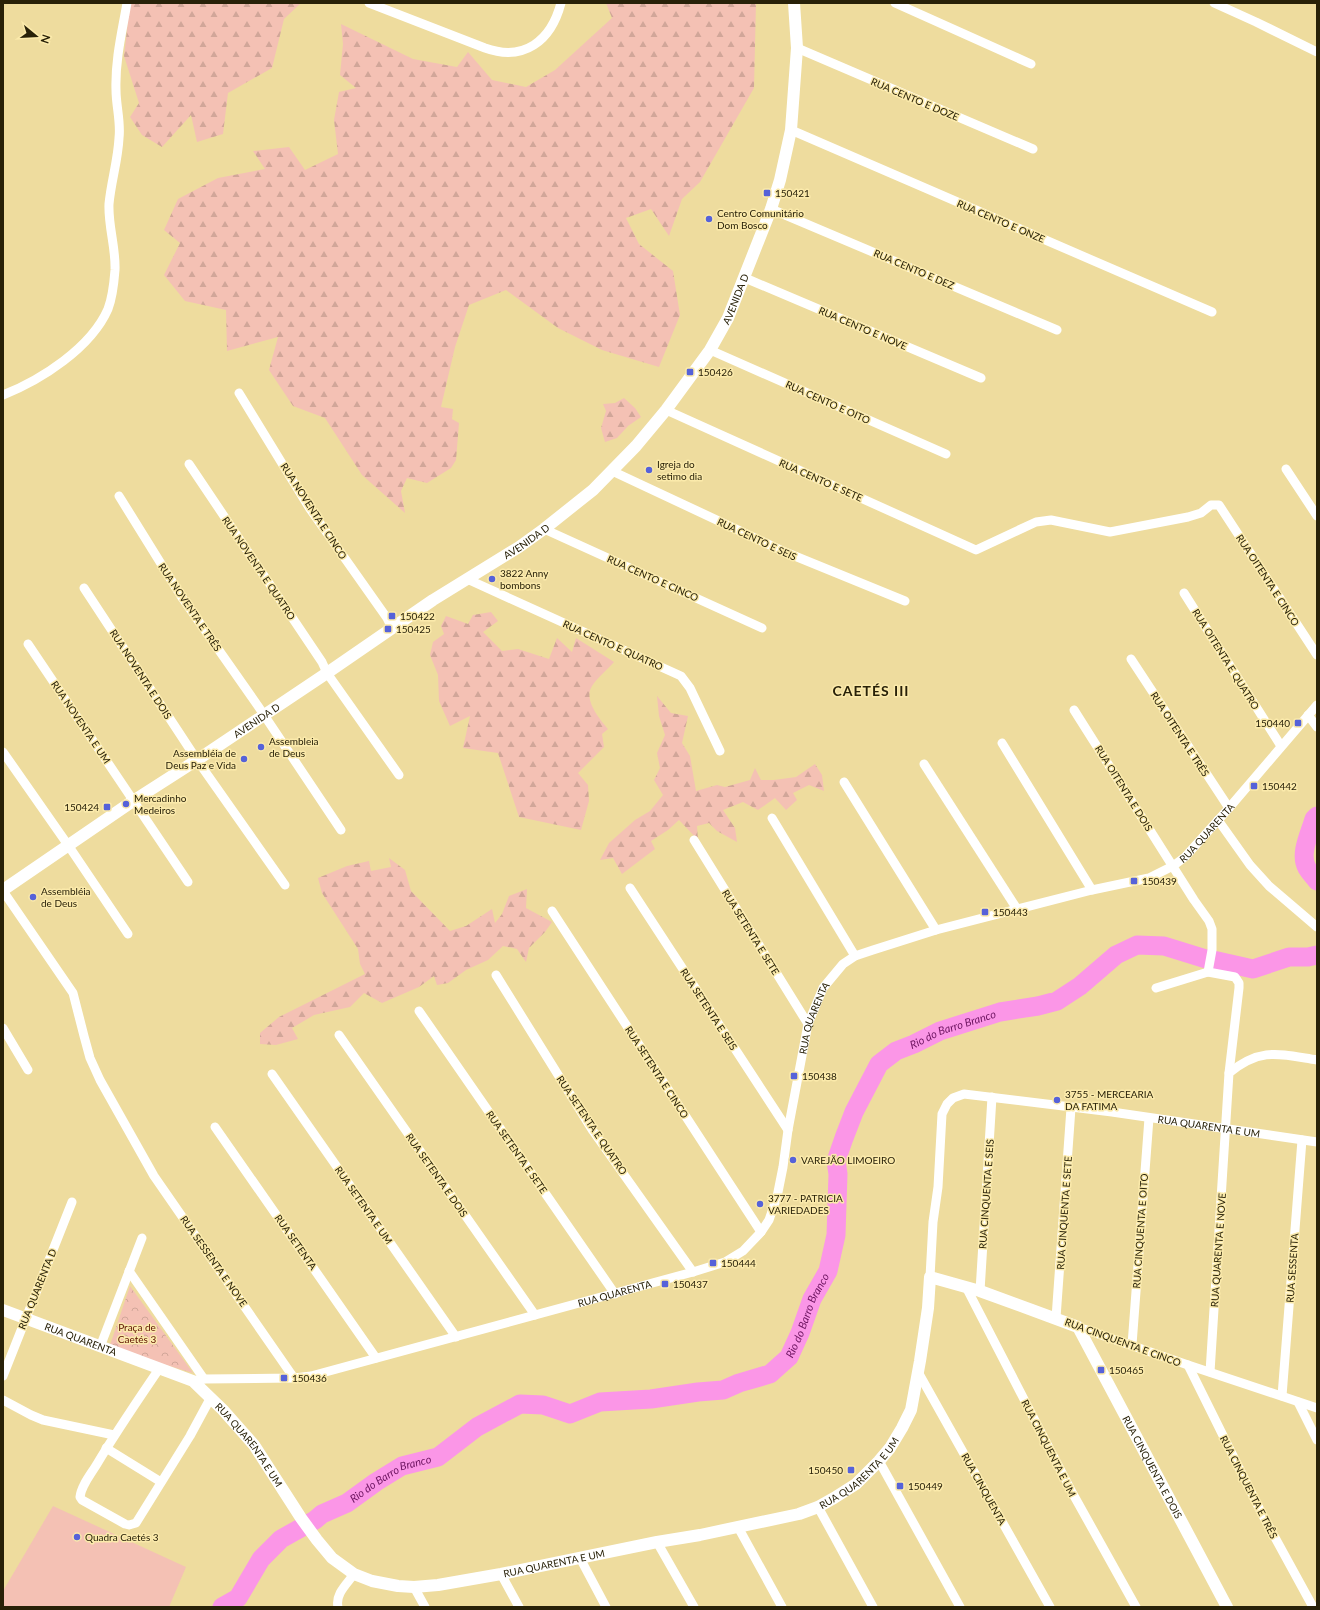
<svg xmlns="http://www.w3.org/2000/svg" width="1320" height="1610" font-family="Lato,sans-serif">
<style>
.forest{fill:url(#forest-firs)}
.park{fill:url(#park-crowns)}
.garden{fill:#f4c1b4}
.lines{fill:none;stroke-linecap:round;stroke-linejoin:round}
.river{stroke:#fb96e7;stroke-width:19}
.minor{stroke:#fff;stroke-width:9}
.tertiary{stroke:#fff;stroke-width:12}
.poi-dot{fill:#5662d9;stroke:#fbeaab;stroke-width:1.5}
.labels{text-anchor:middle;stroke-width:3;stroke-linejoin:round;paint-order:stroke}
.street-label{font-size:10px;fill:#282108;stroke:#fbeaab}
.poi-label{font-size:10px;fill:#282108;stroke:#fbeaab;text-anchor:start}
.park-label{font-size:10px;fill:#5e1201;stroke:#fbeaab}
.water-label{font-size:11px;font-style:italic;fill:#6d1461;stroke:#fbeaab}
.district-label{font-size:14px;font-weight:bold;letter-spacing:1px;fill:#282108;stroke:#fbeaab}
</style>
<defs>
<pattern id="forest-firs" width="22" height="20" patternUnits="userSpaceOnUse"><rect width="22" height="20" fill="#f4c1b4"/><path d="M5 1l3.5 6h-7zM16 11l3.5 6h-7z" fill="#d1a699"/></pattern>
<pattern id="park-crowns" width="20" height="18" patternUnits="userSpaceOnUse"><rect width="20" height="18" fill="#f4c1b4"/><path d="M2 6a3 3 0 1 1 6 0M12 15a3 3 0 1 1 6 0" fill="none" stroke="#d1a699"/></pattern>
</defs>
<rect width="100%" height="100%" fill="#eedc9e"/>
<path class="forest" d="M 130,3 L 301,3 L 284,19 L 272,68 L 228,93 L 223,134 L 197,142 L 191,115 L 162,147 L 142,135 L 130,117 L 139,103 L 124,56 Z
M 606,3 L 756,3 L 754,88 L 700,182 L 682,199 L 669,236 L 651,209 L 626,218 L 639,244 L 673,271 L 680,315 L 659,367 L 602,350 L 558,328 L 506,290 L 469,305 L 455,347 L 441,407 L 453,409 L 452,419 L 459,423 L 456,460 L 451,468 L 427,483 L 407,478 L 401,491 L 405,513 L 362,475 L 325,418 L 293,406 L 269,370 L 278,337 L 227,351 L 226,310 L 185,301 L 164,275 L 180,243 L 164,230 L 178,199 L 218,178 L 265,169 L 253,151 L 289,147 L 305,170 L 338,154 L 334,120 L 339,92 L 356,88 L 340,75 L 343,44 L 341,24 L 413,59 L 457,67 L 468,52 L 492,80 L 526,87 L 555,70 L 612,18 Z
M 624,398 L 635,408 L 641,417 L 628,426 L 617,438 L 605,442 L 601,428 L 606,411 L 603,404 L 615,403 Z
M 491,612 L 498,621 L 483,632 L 502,651 L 518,649 L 549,659 L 557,638 L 572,652 L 576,638 L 614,662 C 607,670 597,678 592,686 C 583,700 600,719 608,729 L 602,734 L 604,747 L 578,773 L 588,785 L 589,801 L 581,830 L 519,817 L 498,753 L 463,748 L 470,716 L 450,726 L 439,701 L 438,675 L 430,655 L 433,642 L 444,634 L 441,626 L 446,616 L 468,624 L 473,615 Z
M 657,696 L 671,713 L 688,716 L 682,743 L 690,756 L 696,791 L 717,785 L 725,787 L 750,780 L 755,768 L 761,780 L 774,780 L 796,777 L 815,764 L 822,775 L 824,791 L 809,785 L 793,793 L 797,800 L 786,810 L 775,798 L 758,810 L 743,802 L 723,810 L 735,828 L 737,842 L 717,831 L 709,823 L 697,826 L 698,840 L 679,820 L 668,830 L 651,841 L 655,849 L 622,874 L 613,858 L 600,860 L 609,843 L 635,820 L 650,811 L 663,795 L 654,780 L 660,768 L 657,753 L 665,735 L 659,716 Z
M 389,858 L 405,870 L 411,891 L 450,931 L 466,926 L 492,909 L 495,923 L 502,914 L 509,896 L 527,889 L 526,908 L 552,922 L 545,932 L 529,948 L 526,962 L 517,949 L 503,946 L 488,960 L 466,970 L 448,983 L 437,985 L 434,976 L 419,987 L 382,1003 L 364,993 L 350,1007 L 314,1015 L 292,1028 L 298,1039 L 276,1045 L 260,1044 L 260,1033 L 279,1017 L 365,974 L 360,964 L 358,949 L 322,893 L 318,878 L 347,866 L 369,861 L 371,871 L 391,867 Z"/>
<path class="park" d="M 130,1286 L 193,1373 L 109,1348 Z"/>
<path class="garden" d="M 53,1506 L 186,1567 L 169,1607 L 3,1607 L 3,1591 Z"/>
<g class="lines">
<g class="river">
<path d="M 1317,816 L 1314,819 C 1310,833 1299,854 1307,868 C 1310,873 1314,877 1317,881"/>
<path d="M 1213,960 L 1253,969 L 1289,957 L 1308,957 L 1317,955"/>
<path id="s1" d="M 222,1607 L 238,1598 L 261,1559 L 281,1539 L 315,1520 L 322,1514 L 347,1503 L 376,1482 L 402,1466 L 438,1457 L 477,1427 L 520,1404 L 543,1405 L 570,1414 L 600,1402 L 651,1399 L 698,1392 L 723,1390 L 739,1383 L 770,1374 L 789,1357 L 800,1333 L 812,1299 L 828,1271 L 836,1235 L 838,1174 L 836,1161 L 844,1138 L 854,1112 L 879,1064 L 896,1051 L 914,1044 L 940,1031 L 1000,1012 L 1038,1006 L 1057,1001 L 1080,986 L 1116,955 L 1137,945 L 1164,946 L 1206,959"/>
</g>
<g class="minor">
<path d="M 369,3 L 485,48 C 524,62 551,41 561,3"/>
<path d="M 895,3 L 1031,64"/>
<path d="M 1214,3 L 1256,22 L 1317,52"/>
<path d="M 797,48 L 1033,149"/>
<path d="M 791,130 L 1212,312"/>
<path d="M 771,209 L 1057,330"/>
<path d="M 745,278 L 981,378"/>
<path d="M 710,350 L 946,454"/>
<path d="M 239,393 L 310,509 L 387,618 L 392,628"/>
<path d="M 3,395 C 41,380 91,348 108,309 C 113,296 114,283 115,270 C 116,248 108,226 109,204 C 111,182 118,160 119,138 C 121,122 116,106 116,90 C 115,60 122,32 127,3"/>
<path d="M 666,410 L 976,550 L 1036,522 L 1051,520 L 1110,532 L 1188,517 L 1201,513 L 1211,505 L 1219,505 L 1317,655"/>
<path d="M 189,464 L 322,662 L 327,673 L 399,775"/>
<path d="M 1286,469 L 1317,516"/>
<path d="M 612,471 L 785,552 L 905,601"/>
<path d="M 119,496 L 183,599 L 258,706 L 341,830"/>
<path d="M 544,529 L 762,628"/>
<path d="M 467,579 L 681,676 L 690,688 L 720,751"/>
<path d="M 84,588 L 197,760 L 285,885"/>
<path d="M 1184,593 L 1281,746"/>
<path d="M 28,644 L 188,882"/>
<path d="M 1131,659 L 1229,808"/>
<path d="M 1074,710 L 1194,900 L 1209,921 L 1212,929 L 1212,950 L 1208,972 L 1156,988"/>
<path d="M 1308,715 L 1317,727"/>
<path d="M 1002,743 L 1092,890"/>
<path d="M 3,752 L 68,845 L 128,934"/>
<path d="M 924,764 L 1017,909"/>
<path d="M 844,782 L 936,930"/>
<path d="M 772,818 L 855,956"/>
<path d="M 1218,820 L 1250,865 L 1269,886 L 1317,927"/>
<path d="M 694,840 L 808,1024"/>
<path d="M 630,888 L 788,1130"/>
<path d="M 3,891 L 73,993 L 84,1036 L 90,1058 L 100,1080 L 154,1176 L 294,1378"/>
<path d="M 552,911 L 761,1232"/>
<path d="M 1208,972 L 1235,977 L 1239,983 L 1239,988 L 1229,1073"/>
<path d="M 496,975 L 593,1131 L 693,1272"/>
<path d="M 419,1011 L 615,1294"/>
<path d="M 3,1028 L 28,1070"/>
<path d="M 339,1035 L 535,1315"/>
<path d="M 272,1074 L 456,1337"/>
<path d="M 215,1127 L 376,1358"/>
<path d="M 129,1271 L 204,1379"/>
<path id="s2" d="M 930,1277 L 933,1222 L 938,1187 L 942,1114 L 947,1104 L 953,1098 L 964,1094 L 1112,1112 L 1317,1142"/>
<path d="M 966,1287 L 1073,1494 L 1136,1607"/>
<path d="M 980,1291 L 992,1097"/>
<path d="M 1056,1318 L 1071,1108"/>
<path d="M 1078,1327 L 1188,1365 L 1317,1408"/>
<path d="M 1132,1345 L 1149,1118"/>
<path d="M 100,1347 L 142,1238"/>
<path d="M 1188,1365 L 1261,1512 L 1313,1607"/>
<path d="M 159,1369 C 138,1400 116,1432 97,1464 C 91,1474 81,1486 80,1497 L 82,1500 L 125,1524 L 129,1525 L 136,1523 L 190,1436 L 210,1399"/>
<path d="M 918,1372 L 1050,1607"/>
<path d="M 1210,1372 L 1229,1073 C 1261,1047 1279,1054 1317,1060"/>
<path d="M 3,1376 L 72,1202"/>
<path id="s3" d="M 193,1381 L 204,1379 L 294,1378 L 311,1376 L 693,1272 L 725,1262 L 743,1251 L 761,1232 L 769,1220 L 777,1197 L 783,1167 L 788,1130 L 808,1024 L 823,988 L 843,964 L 855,956 L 873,950 L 936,930 L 1092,890 L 1149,878 L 1173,866 L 1185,857 L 1229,808 L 1317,705"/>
<path d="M 1282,1396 L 1302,1140"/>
<path d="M 3,1400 L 31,1415 L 43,1420 L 114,1435"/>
<path d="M 1298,1402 L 1317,1440"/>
<path d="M 106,1448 L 161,1482"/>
<path d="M 879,1461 L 960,1607"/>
<path d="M 818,1507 L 873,1607"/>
<path d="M 738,1527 L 782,1607"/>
<path d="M 657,1542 L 694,1607"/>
<path d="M 580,1558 L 606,1607"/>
<path d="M 501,1574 L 519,1607"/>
<path d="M 414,1587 L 425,1607"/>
<path d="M 338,1607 C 335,1594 347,1584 354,1574"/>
</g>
<g class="tertiary">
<path id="s4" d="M 3,890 L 133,801 L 197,760 L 327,673 L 433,600 L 519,547 L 544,529 L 593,490 L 636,446 L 666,410 L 710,350 L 728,318 L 771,209 L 780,180 L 791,130 L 797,48 L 794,3"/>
<path id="s5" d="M 3,1310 L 193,1381 L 223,1410 L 254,1445 L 301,1518 L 317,1540 L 332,1558 L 354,1574 L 372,1581 L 398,1586 L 414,1587 L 438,1585 L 501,1574 L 657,1542 L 700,1535 L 799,1514 L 818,1507 L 834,1498 L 856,1484 L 879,1461 L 890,1448 L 902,1428 L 911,1410 L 920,1361 L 928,1308 L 930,1277 L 980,1291 L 1078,1327 L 1227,1607"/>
</g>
</g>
<g class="poi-dot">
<rect x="763" y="189" width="8" height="8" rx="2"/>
<circle cx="709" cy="219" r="4"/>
<rect x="686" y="368" width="8" height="8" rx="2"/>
<circle cx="649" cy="470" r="4"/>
<circle cx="492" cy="579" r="4"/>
<rect x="388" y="612" width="8" height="8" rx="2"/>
<rect x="384" y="625" width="8" height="8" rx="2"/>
<rect x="1294" y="719" width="8" height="8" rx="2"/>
<circle cx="261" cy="747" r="4"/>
<circle cx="244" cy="759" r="4"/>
<rect x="1250" y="782" width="8" height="8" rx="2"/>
<circle cx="126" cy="804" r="4"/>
<rect x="103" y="803" width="8" height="8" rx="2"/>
<rect x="1130" y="877" width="8" height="8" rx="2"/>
<circle cx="33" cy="897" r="4"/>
<rect x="981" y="908" width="8" height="8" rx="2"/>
<rect x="790" y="1072" width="8" height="8" rx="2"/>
<circle cx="1057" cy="1100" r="4"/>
<circle cx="793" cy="1160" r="4"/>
<circle cx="760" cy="1204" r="4"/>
<rect x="709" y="1259" width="8" height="8" rx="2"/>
<rect x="661" y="1280" width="8" height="8" rx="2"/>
<rect x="1097" y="1366" width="8" height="8" rx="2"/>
<rect x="280" y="1374" width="8" height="8" rx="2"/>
<rect x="847" y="1466" width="8" height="8" rx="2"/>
<rect x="896" y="1482" width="8" height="8" rx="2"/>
<circle cx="77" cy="1537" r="4"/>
</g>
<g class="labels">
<g class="street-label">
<text transform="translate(915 99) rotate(23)" y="4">RUA CENTO E DOZE</text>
<text transform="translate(1001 221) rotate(23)" y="4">RUA CENTO E ONZE</text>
<text transform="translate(914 269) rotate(23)" y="4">RUA CENTO E DEZ</text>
<text dy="4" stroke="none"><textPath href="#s4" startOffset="953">AVENIDA D</textPath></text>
<text transform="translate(863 328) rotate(23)" y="4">RUA CENTO E NOVE</text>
<text transform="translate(828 402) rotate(24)" y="4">RUA CENTO E OITO</text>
<text transform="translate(821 480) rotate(24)" y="4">RUA CENTO E SETE</text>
<text transform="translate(314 511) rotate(57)" y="4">RUA NOVENTA E CINCO</text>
<text transform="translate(757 539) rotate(25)" y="4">RUA CENTO E SEIS</text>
<text dy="4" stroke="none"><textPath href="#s4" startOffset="629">AVENIDA D</textPath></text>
<text transform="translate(259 568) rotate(56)" y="4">RUA NOVENTA E QUATRO</text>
<text transform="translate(653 578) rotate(24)" y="4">RUA CENTO E CINCO</text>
<text transform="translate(1268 580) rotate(57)" y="4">RUA OITENTA E CINCO</text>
<text transform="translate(190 607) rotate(56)" y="4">RUA NOVENTA E TRÊS</text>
<text transform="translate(613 645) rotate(24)" y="4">RUA CENTO E QUATRO</text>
<text transform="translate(1226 659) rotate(58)" y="4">RUA OITENTA E QUATRO</text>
<text transform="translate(141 674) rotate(57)" y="4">RUA NOVENTA E DOIS</text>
<text dy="4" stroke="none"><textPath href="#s4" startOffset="305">AVENIDA D</textPath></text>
<text transform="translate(81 722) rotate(56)" y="4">RUA NOVENTA E UM</text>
<text transform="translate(1180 734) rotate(57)" y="4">RUA OITENTA E TRÊS</text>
<text transform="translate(1124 788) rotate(58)" y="4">RUA OITENTA E DOIS</text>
<text dy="4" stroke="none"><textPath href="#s3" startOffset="1273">RUA QUARENTA</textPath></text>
<text transform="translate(751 932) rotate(58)" y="4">RUA SETENTA E SETE</text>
<text transform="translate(709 1009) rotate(57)" y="4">RUA SETENTA E SEIS</text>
<text dy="4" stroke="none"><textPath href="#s3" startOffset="817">RUA QUARENTA</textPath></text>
<text transform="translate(657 1072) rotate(57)" y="4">RUA SETENTA E CINCO</text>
<text transform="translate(592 1125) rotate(56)" y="4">RUA SETENTA E QUATRO</text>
<text dy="4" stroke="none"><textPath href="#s2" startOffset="442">RUA QUARENTA E UM</textPath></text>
<text transform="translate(517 1152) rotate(55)" y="4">RUA SETENTA E SETE</text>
<text transform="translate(437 1175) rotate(55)" y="4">RUA SETENTA E DOIS</text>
<text transform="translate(986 1194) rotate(-86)" y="4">RUA CINQUENTA E SEIS</text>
<text transform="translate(364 1205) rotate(55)" y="4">RUA SETENTA E UM</text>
<text transform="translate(1064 1213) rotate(-86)" y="4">RUA CINQUENTA E SETE</text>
<text transform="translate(1140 1231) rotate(-86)" y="4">RUA CINQUENTA E OITO</text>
<text transform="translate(296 1242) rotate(55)" y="4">RUA SETENTA</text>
<text transform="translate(1218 1250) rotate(-86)" y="4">RUA QUARENTA E NOVE</text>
<text transform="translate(214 1261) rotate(55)" y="4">RUA SESSENTA E NOVE</text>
<text transform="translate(1292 1268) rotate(-86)" y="4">RUA SESSENTA</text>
<text transform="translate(37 1289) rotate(-68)" y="4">RUA QUARENTA D</text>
<text dy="4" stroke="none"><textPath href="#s3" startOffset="433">RUA QUARENTA</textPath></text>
<text dy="4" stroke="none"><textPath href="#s5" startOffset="83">RUA QUARENTA</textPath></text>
<text transform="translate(1123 1342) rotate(20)" y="4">RUA CINQUENTA E CINCO</text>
<text dy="4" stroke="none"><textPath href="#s5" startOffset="288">RUA QUARENTA E UM</textPath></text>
<text transform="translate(1049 1448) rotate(63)" y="4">RUA CINQUENTA E UM</text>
<text dy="4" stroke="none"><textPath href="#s5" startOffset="1517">RUA CINQUENTA E DOIS</textPath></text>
<text dy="4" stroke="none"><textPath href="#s5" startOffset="984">RUA QUARENTA E UM</textPath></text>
<text transform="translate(1249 1487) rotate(63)" y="4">RUA CINQUENTA E TRÊS</text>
<text transform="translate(984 1489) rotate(61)" y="4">RUA CINQUENTA</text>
<text dy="4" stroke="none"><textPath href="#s5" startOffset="660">RUA QUARENTA E UM</textPath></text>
</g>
<g class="poi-label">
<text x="775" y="197">150421</text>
<text x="717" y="217">Centro Comunitário<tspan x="717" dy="12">Dom Bosco</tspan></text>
<text x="698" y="376">150426</text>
<text x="657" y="468">Igreja do<tspan x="657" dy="12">setimo dia</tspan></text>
<text x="500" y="577">3822 Anny<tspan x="500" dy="12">bombons</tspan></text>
<text x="400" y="620">150422</text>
<text x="396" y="633">150425</text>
<text x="1290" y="727" text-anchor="end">150440</text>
<text x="269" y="745">Assembleia<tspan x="269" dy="12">de Deus</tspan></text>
<text x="236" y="757" text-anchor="end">Assembléia de<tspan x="236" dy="12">Deus Paz e Vida</tspan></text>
<text x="1262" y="790">150442</text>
<text x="134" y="802">Mercadinho<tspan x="134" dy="12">Medeiros</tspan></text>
<text x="99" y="811" text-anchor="end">150424</text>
<text x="1142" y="885">150439</text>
<text x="41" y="895">Assembléia<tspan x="41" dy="12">de Deus</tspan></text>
<text x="993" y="916">150443</text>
<text x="802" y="1080">150438</text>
<text x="1065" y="1098">3755 - MERCEARIA<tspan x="1065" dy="12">DA FATIMA</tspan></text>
<text x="801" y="1164">VAREJÃO LIMOEIRO</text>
<text x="768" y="1202">3777 - PATRICIA<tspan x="768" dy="12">VARIEDADES</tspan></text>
<text x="721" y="1267">150444</text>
<text x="673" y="1288">150437</text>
<text x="1109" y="1374">150465</text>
<text x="292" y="1382">150436</text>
<text x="843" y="1474" text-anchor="end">150450</text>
<text x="908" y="1490">150449</text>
<text x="85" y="1541">Quadra Caetés 3</text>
</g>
<g class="park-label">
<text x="137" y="1331">Praça de<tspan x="137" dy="12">Caetés 3</tspan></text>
</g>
<g class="water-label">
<text dy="4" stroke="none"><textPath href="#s1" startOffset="1046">Rio do Barro Branco</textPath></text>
<text dy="4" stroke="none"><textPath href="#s1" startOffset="697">Rio do Barro Branco</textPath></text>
<text dy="4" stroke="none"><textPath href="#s1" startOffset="218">Rio do Barro Branco</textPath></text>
</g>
<g class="district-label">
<text x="871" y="696">CAETÉS III</text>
</g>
</g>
<rect width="1320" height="1610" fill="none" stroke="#282108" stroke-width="8"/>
<g transform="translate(36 36) rotate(108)" stroke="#fbeaab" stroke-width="3" paint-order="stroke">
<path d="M0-3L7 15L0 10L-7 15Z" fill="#282108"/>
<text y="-6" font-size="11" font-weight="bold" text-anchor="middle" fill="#282108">N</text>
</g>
</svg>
